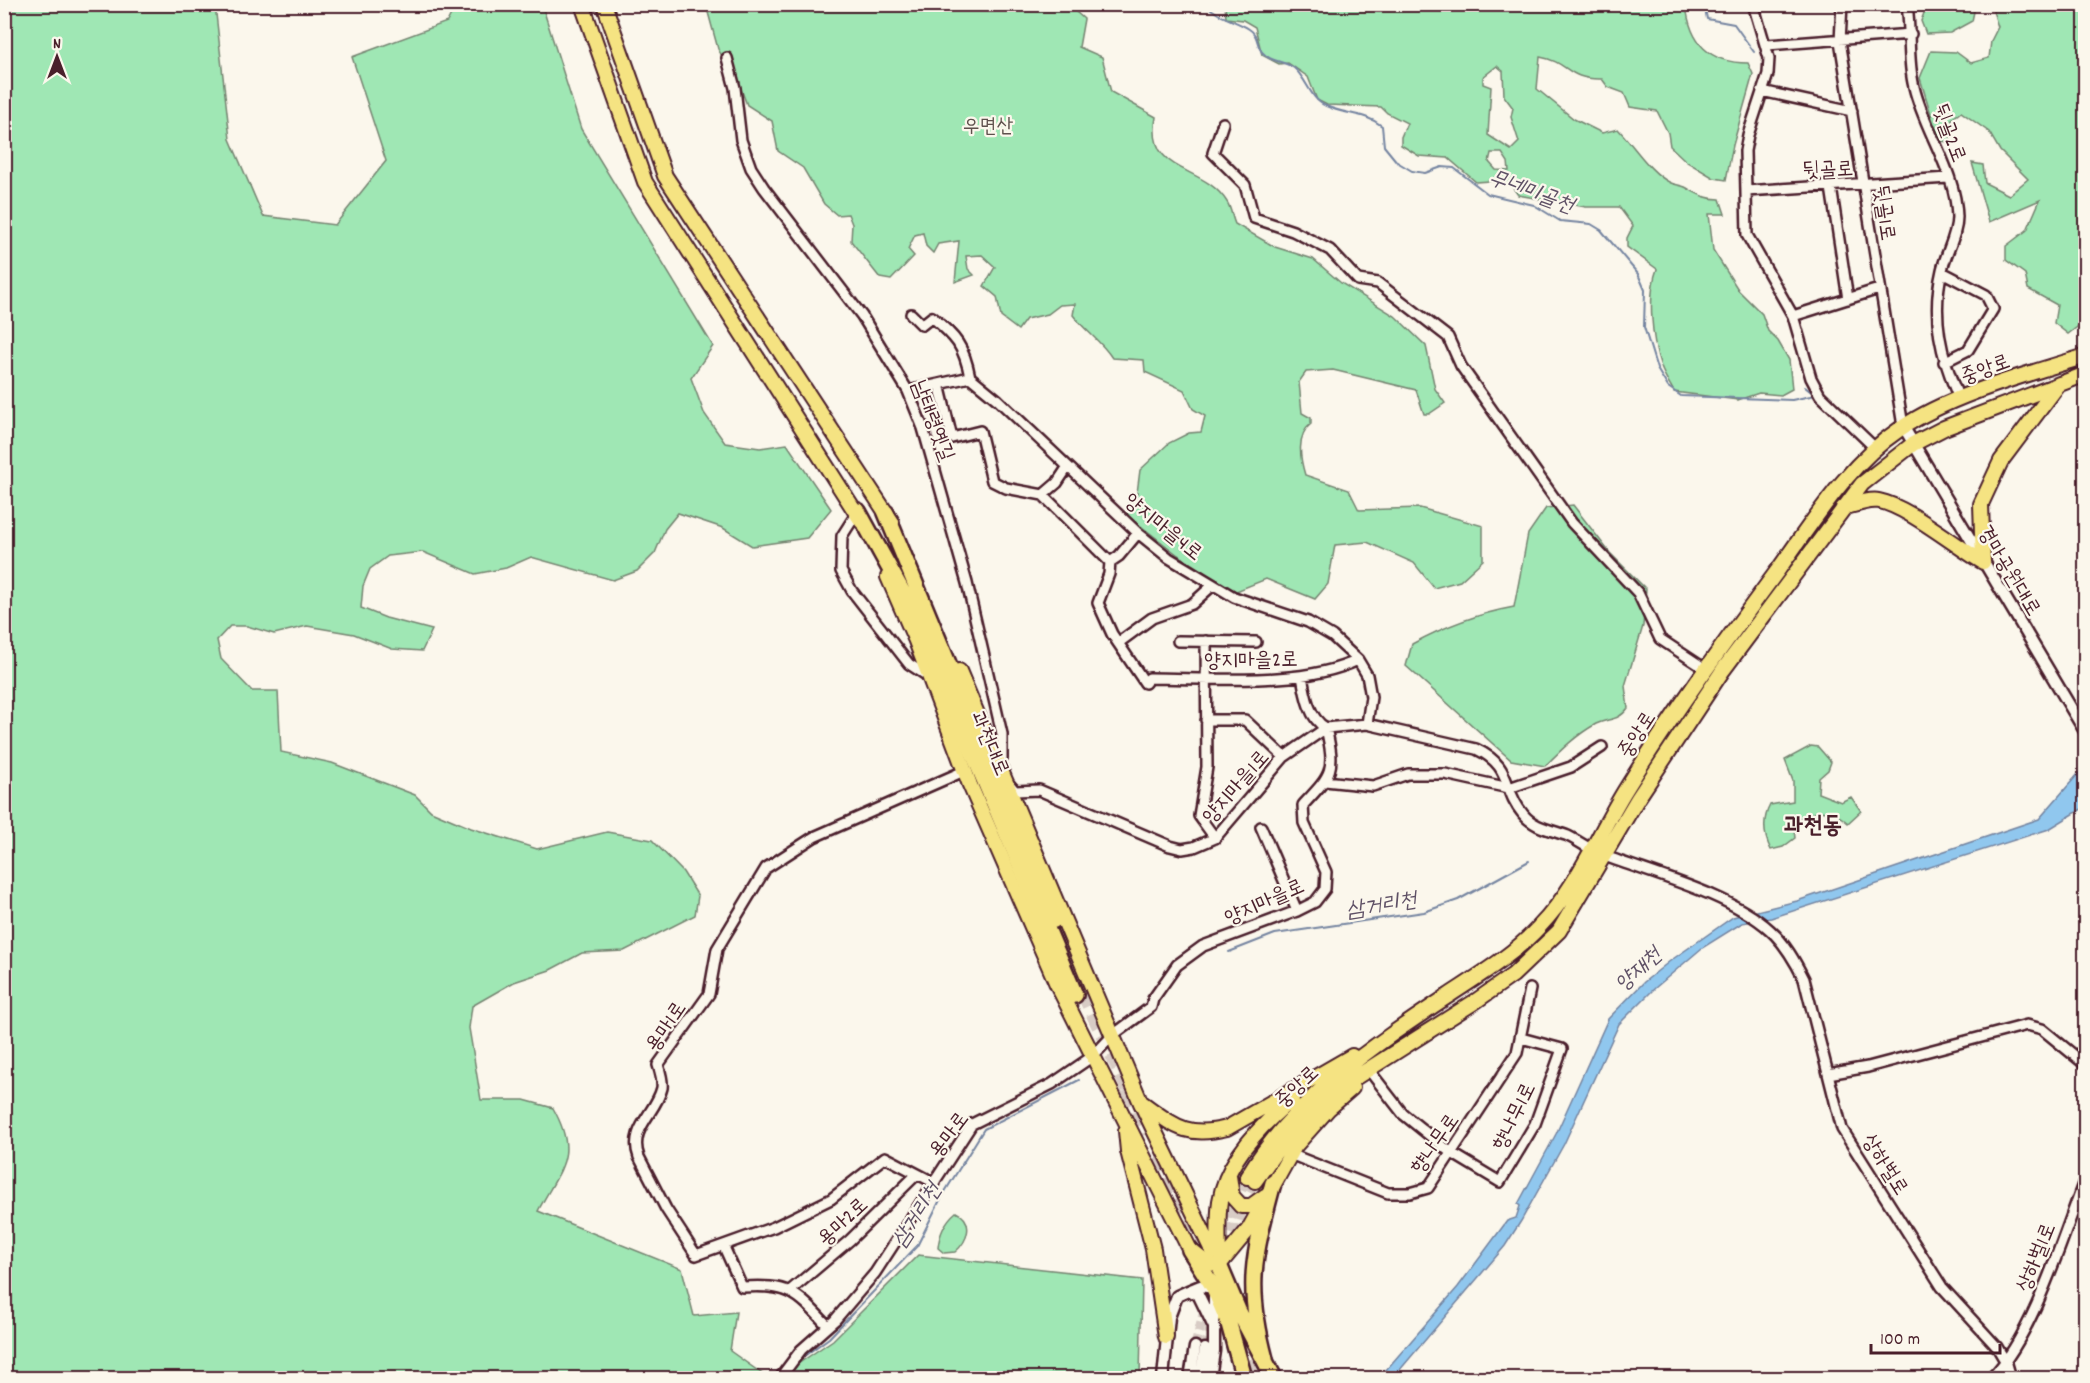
<svg xmlns="http://www.w3.org/2000/svg" width="2090" height="1383" font-family="Dekko,'Poor Story',sans-serif">
<style>
.green{fill:#9fe7b4;stroke:#748370;stroke-width:1.5;fill-rule:evenodd}
.water{fill:#90c7ee;stroke:#7484a0;stroke-width:1.5}
.lines{fill:none;stroke-linecap:round;stroke-linejoin:round}
.stream{stroke:#7484a0;stroke-width:2}
.tertiary-tunnel{stroke:#d8ccc5;stroke-width:10;stroke-dasharray:10 5;stroke-linecap:butt}
.trunk-tunnel{stroke:#d8ccc5;stroke-width:15;stroke-dasharray:15 8;stroke-linecap:butt}
.minor-casing{stroke:#4a1f2b;stroke-width:14}
.tertiary-casing{stroke:#4a1f2b;stroke-width:15}
.primary-casing{stroke:#4a1f2b;stroke-width:18}
.trunk-casing{stroke:#4a1f2b;stroke-width:20}
.minor{stroke:#fbf7ec;stroke-width:9}
.tertiary{stroke:#fbf7ec;stroke-width:10}
.primary{stroke:#f5e382;stroke-width:14}
.trunk{stroke:#f5e382;stroke-width:15}
.labels{text-anchor:middle;stroke-width:4.5;stroke-linejoin:round;paint-order:stroke}
.park-label{font-size:21px;fill:#5f514d;stroke:#fbf7ec}
.street-label{font-size:21px;fill:#4a1f2b;stroke:#fbf7ec}
.water-label{font-size:22px;font-style:italic;fill:#5f5166;stroke:#fbf7ec}
.quarter-label{font-size:24px;font-weight:bold;fill:#4a1f2b;stroke:#fbf7ec}
</style>
<rect width="100%" height="100%" fill="#fbf7ec"/>
<filter id="ink" filterUnits="userSpaceOnUse"><feTurbulence type="fractalNoise" baseFrequency=".0167" numOctaves="2"/><feDisplacementMap in="SourceGraphic" scale="12" xChannelSelector="R" yChannelSelector="G"/><feConvolveMatrix kernelMatrix="1 2 1 2 8 2 1 2 1" color-interpolation-filters="sRGB"/></filter>
<g filter="url(#ink)">
<path class="green" d="M 5,4 L 215,5 L 230,139 L 263,216 L 335,225 L 386,161 L 352,57 L 447,22 L 456,5 L 542,5 L 581,129 L 713,346 L 691,378 L 704,413 L 725,443 L 760,448 L 787,444 L 831,509 L 807,538 L 752,546 L 723,528 L 678,513 L 665,529 L 655,553 L 637,571 L 613,580 L 531,557 L 506,568 L 475,574 L 423,552 L 388,556 L 370,569 L 363,586 L 361,608 L 386,618 L 432,630 L 422,651 L 392,649 L 354,634 L 307,626 L 274,634 L 247,626 L 230,626 L 217,640 L 221,659 L 252,691 L 278,691 L 281,752 L 332,763 L 415,795 L 431,811 L 471,828 L 537,849 L 607,832 L 652,840 L 683,872 L 698,896 L 695,915 L 624,951 L 582,953 L 550,970 L 514,982 L 472,1006 L 469,1028 L 481,1100 L 524,1100 L 553,1108 C 580,1156 560,1168 538,1211 L 682,1269 L 694,1316 L 736,1312 L 730,1351 L 768,1378 L 5,1378 Z
M 706,5 L 1068,5 L 1084,19 L 1079,47 L 1102,57 L 1111,92 L 1156,117 C 1146,176 1203,163 1227,202 C 1231,208 1232,217 1235,224 L 1275,247 L 1313,259 L 1341,283 L 1395,316 L 1426,346 L 1435,389 L 1445,403 L 1429,414 L 1424,414 L 1416,390 L 1333,370 L 1306,372 L 1299,382 L 1302,413 L 1311,418 L 1311,424 C 1296,435 1300,459 1305,475 L 1349,490 L 1359,510 L 1420,508 L 1483,526 L 1483,560 L 1460,581 L 1434,588 L 1414,563 L 1367,542 L 1335,545 L 1328,584 L 1315,599 L 1266,579 L 1234,592 L 1178,555 L 1128,516 L 1127,505 L 1137,493 L 1140,470 L 1169,443 L 1189,433 L 1201,432 L 1205,416 L 1193,409 L 1184,390 L 1145,372 L 1144,360 L 1112,358 C 1101,341 1085,331 1073,315 L 1075,304 L 1060,305 L 1048,314 L 1026,319 L 1018,330 L 1001,317 L 997,297 L 984,286 L 995,267 L 982,255 L 966,256 L 968,269 L 974,275 L 955,282 L 959,241 L 938,244 L 933,253 L 926,246 L 923,233 L 915,235 L 908,249 L 914,256 L 891,280 L 880,278 L 851,241 L 852,224 L 848,214 L 837,215 L 824,204 L 803,168 L 778,151 L 772,121 L 747,105 L 740,86 L 728,81 L 726,63 L 718,49 Z
M 1225,5 L 1686,5 C 1690,43 1709,63 1748,63 L 1753,74 L 1733,145 L 1726,180 L 1714,178 L 1687,162 L 1670,146 L 1668,133 L 1657,111 L 1630,107 L 1624,93 L 1608,87 L 1602,79 C 1566,80 1570,62 1540,57 L 1537,89 L 1574,119 L 1602,133 L 1618,129 C 1634,146 1651,174 1671,183 C 1675,185 1680,185 1685,187 C 1698,194 1704,199 1720,199 L 1725,214 L 1709,214 L 1713,250 L 1739,291 L 1762,314 L 1768,331 L 1778,341 L 1789,360 L 1792,389 L 1781,395 L 1759,393 L 1738,400 L 1674,392 C 1670,384 1664,376 1661,367 C 1652,341 1647,295 1657,269 L 1627,247 L 1627,238 L 1633,226 L 1619,207 L 1586,207 L 1518,195 L 1511,185 L 1490,181 L 1476,182 L 1448,158 L 1419,156 L 1401,145 L 1401,137 L 1407,123 L 1387,113 L 1381,107 L 1327,105 L 1317,100 L 1308,77 L 1288,63 L 1279,64 L 1262,55 L 1255,27 L 1243,20 L 1226,18 ZM 1497,66 L 1503,71 L 1504,96 L 1513,108 L 1511,117 L 1519,142 L 1511,150 L 1488,135 L 1491,87 L 1483,84 L 1483,77 ZM 1491,153 L 1502,153 L 1508,162 L 1509,171 L 1496,170 L 1489,162 Z
M 1927,5 L 2085,5 L 2085,321 L 2068,334 L 2054,323 L 2057,305 L 2028,289 L 2025,274 L 2006,260 L 2006,246 L 2027,230 L 2040,200 L 1989,222 L 1972,163 L 1983,165 L 1985,183 L 2009,195 L 2028,179 L 2000,151 L 1989,132 L 1961,112 L 1952,119 L 1950,142 L 1939,141 L 1920,78 L 1931,51 L 1956,52 L 1971,63 L 1989,58 L 1991,41 L 1998,27 L 1992,8 L 1975,7 L 1972,21 L 1950,33 L 1926,34 L 1921,21 Z
M 1573,505 L 1610,553 L 1646,589 L 1643,626 L 1625,686 L 1628,708 C 1619,721 1609,718 1596,724 C 1576,735 1561,750 1545,766 L 1511,760 L 1406,666 L 1412,644 C 1445,626 1476,614 1514,607 L 1528,534 L 1546,508 Z
M 1811,746 L 1818,747 L 1831,762 L 1828,770 L 1819,778 L 1818,793 L 1841,802 L 1851,797 L 1861,811 L 1848,823 C 1829,806 1813,810 1793,822 L 1795,838 L 1783,847 L 1771,850 C 1763,834 1762,820 1770,805 L 1793,801 L 1793,781 L 1785,760 Z
M 956,1212 C 975,1221 968,1241 955,1252 L 944,1253 L 938,1248 C 939,1235 945,1221 956,1212 Z
M 918,1255 L 1142,1280 L 1140,1378 L 786,1378 L 792,1368 L 833,1340 Z"/>
<path class="water" d="M 2085,766 L 2085,807 L 2049,829 L 1771,918 L 1742,923 L 1702,948 L 1655,988 L 1619,1024 L 1564,1144 L 1521,1221 L 1505,1246 L 1393,1378 L 1379,1378 L 1458,1287 L 1507,1221 L 1516,1218 L 1520,1206 L 1518,1204 L 1556,1134 L 1608,1019 L 1644,982 L 1670,961 L 1733,917 L 1797,901 L 2039,819 Z"/>
<g class="lines">
<path class="stream" d="M 1206,4 C 1218,18 1235,20 1249,29 C 1259,35 1256,45 1262,52 C 1271,63 1284,60 1294,68 C 1307,79 1310,99 1326,106 C 1345,115 1364,112 1382,126 L 1384,146 L 1397,162 L 1412,171 L 1425,173 L 1442,167 L 1454,168 L 1488,194 L 1534,205 L 1560,221 L 1591,224 L 1601,230 L 1638,274 L 1645,290 L 1644,327 L 1657,369 L 1668,387 L 1681,396 L 1792,400 L 1815,395
M 1704,4 L 1707,19 L 1734,24 L 1754,52
M 1805,387 L 1815,395
M 1229,952 L 1275,934 L 1424,912 L 1458,900 L 1529,861
M 800,1359 L 829,1338 L 917,1246 L 941,1198 L 984,1129 L 1079,1080"/>
<path class="tertiary-tunnel" d="M 1222,1247 L 1235,1204 L 1247,1177
M 1230,1249 L 1245,1199 L 1255,1181
M 1195,1347 L 1212,1283
M 1205,1349 L 1212,1323"/>
<path class="trunk-tunnel" d="M 1083,992 L 1134,1101
M 1120,1093 L 1140,1137
M 1159,1156 L 1224,1294
M 1234,1316 L 1263,1378"/>
<defs>
<path id="minor" d="M 1753,4 L 1769,58 L 1768,74 L 1748,135 L 1745,151 L 1747,235 L 1793,316 L 1811,378 L 1820,395 L 1874,447
M 1842,4 L 1840,41 L 1903,426
M 1907,4 C 1911,32 1907,60 1914,87 C 1924,130 1956,171 1957,217 C 1957,236 1946,252 1942,270 C 1931,317 1941,356 1959,399
M 1767,45 L 1911,34
M 727,58 L 735,88 L 741,140 L 751,168 L 764,188 L 862,316 L 908,391 L 923,428 L 967,583 L 1002,734 L 1002,759 L 999,764
M 1762,91 L 1852,111
M 1223,123 L 1213,153 L 1245,185 L 1254,218 L 1293,231 L 1330,250 L 1358,280 L 1378,283 L 1448,337 L 1461,366 L 1572,523 L 1638,593 L 1660,639 L 1704,668
M 1831,187 L 1848,299
M 1746,191 L 1948,178
M 1942,272 L 1986,295 L 1993,309 L 1968,350 L 1944,362
M 911,314 L 922,325 L 932,317 C 956,337 964,346 970,377
M 1793,316 L 1879,289
M 939,384 L 952,438 L 980,431 L 992,481 L 1006,488 L 1043,495 L 1057,483 L 1067,468
M 908,391 L 970,377 L 998,400 L 1138,533 L 1169,558 L 1234,597 L 1308,622 L 1332,636 L 1358,660 L 1367,675 L 1371,697 L 1367,724
M 1043,495 L 1110,562
M 858,511 L 842,536 L 841,571 L 852,591 L 909,664 L 929,677
M 1138,533 L 1119,556 L 1110,562 L 1109,574 L 1098,603 L 1112,634 L 1145,683 L 1149,678 C 1212,678 1302,687 1358,660
M 1178,641 L 1256,642
M 1206,641 L 1207,767 L 1199,816 L 1215,838
M 1118,643 L 1152,618 L 1192,604 L 1213,585
M 1206,720 L 1245,720 L 1284,757
M 1325,781 L 1373,786 L 1408,774 L 1445,774 L 1509,788 L 1571,767 L 1602,747
M 1010,785 L 1015,791 L 1039,790 L 1170,846 L 1182,849 L 1194,847 L 1215,838 L 1284,757 L 1326,728 L 1367,724 L 1476,749 C 1514,767 1501,788 1523,814 C 1534,828 1552,830 1568,836 C 1576,840 1584,845 1592,850
M 1261,827 L 1297,911
M 1605,856 C 1655,875 1730,894 1770,930 C 1785,943 1795,961 1804,979 L 1842,1129 L 1942,1287 L 1997,1347 L 2007,1364 L 2011,1378
M 1372,1074 L 1403,1114 L 1450,1152 L 1500,1182 L 1535,1124 L 1562,1049 L 1521,1038
M 1828,1074 L 1868,1067 L 2027,1025 L 2042,1029 L 2086,1065
M 1290,1154 L 1388,1193 L 1410,1193 L 1428,1188 L 1517,1053 L 1530,989
M 935,1183 L 885,1157 L 831,1199 L 774,1227 L 696,1255 L 666,1209 L 639,1157 C 628,1129 656,1113 662,1088 C 663,1081 660,1071 658,1065 L 709,994 L 717,949 L 766,868 L 814,837 L 964,771
M 724,1247 L 742,1287 C 790,1284 796,1292 828,1326
M 791,1290 L 850,1240 L 916,1175
M 780,1378 L 801,1350 L 835,1320 L 875,1273 L 972,1124 L 1052,1084 L 1093,1056 L 1113,1035 L 1151,1007 L 1153,999 L 1177,965 L 1203,946 L 1297,911 L 1315,902 L 1325,889 L 1326,872 L 1304,823 L 1303,805 C 1332,774 1336,771 1326,728 C 1309,719 1305,694 1302,676
M 1991,1378 C 2033,1337 2064,1233 2086,1176"/>
<path id="tertiary" d="M 1903,426 L 2086,733
M 1188,1291 L 1200,1286 L 1214,1288 L 1214,1351 L 1210,1378
M 1163,1378 L 1169,1317 L 1177,1296 L 1188,1291 L 1198,1294 L 1215,1329
M 1190,1378 L 1195,1347
M 1200,1378 L 1205,1349"/>
<path id="primary" d="M 582,4 L 645,182 L 862,522
M 604,4 L 665,176 L 892,522
M 1843,508 C 1854,505 1869,499 1879,501 C 1907,506 1955,546 1983,562
M 1983,562 L 1981,504 L 2001,461 L 2059,384
M 888,577 L 916,641 L 970,785 L 1056,982 L 1190,1250 L 1205,1262 L 1219,1265
M 959,671 L 1141,1103 L 1219,1265
M 1142,1103 C 1175,1126 1186,1138 1227,1128 L 1352,1056
M 1126,1131 L 1128,1151 L 1153,1249 L 1166,1337
M 1229,1176 L 1232,1196 L 1241,1206 L 1251,1206 L 1265,1196
M 1247,1177 C 1293,1099 1373,1046 1448,996 C 1480,975 1513,955 1539,927 C 1577,888 1598,834 1626,789 C 1673,713 1725,642 1778,570 C 1814,520 1848,464 1900,429 C 1949,395 2028,374 2086,356
M 1255,1181 L 1282,1143 L 1328,1095 L 1476,1001 L 1513,975 L 1559,931 L 1638,798 L 1723,670 L 1862,484 L 1913,444 L 1944,428 L 2086,374
M 1219,1262 C 1219,1242 1217,1221 1220,1201 C 1226,1161 1262,1124 1292,1099
M 1219,1265 L 1249,1229 L 1295,1146 L 1328,1109 L 1352,1088"/>
<path id="trunk" d="M 858,511 L 913,611 L 1075,995
M 886,513 L 1054,920
M 1190,1250 L 1214,1288 L 1229,1324 L 1244,1378
M 1219,1265 L 1238,1310 L 1274,1378
M 1265,1359 C 1245,1284 1254,1255 1273,1183"/>
</defs>
<use href="#minor" class="minor-casing"/>
<use href="#tertiary" class="tertiary-casing"/>
<use href="#primary" class="primary-casing"/>
<use href="#trunk" class="trunk-casing"/>
<use href="#minor" class="minor"/>
<use href="#tertiary" class="tertiary"/>
<use href="#primary" class="primary"/>
<use href="#trunk" class="trunk"/>
</g>
</g>
<g class="labels">
<g class="park-label">
<text x="988" y="132">우면산</text>
</g>
<g class="street-label">
<text transform="translate(1950 133) rotate(69)" y="7">뒷골2로</text>
<text transform="translate(1828 169) rotate(-3)" y="7">뒷골로</text>
<text transform="translate(1885 213) rotate(81)" y="7">뒷골1로</text>
<text transform="translate(1985 368) rotate(-20)" y="7">중앙로</text>
<text transform="translate(934 420) rotate(69)" y="7">남태령옛길</text>
<text transform="translate(1164 526) rotate(39)" y="7">양지마을4로</text>
<text transform="translate(2010 570) rotate(59)" y="7">경마공원대로</text>
<text transform="translate(1251 659) rotate(-1)" y="7">양지마을2로</text>
<text transform="translate(1636 734) rotate(-57)" y="7">중앙로</text>
<text transform="translate(991 743) rotate(67)" y="7">과천대로</text>
<text transform="translate(1235 786) rotate(-49)" y="7">양지마을1로</text>
<text transform="translate(1264 901) rotate(-24)" y="7">양지마을로</text>
<text transform="translate(665 1026) rotate(-56)" y="7">용마1로</text>
<text transform="translate(1296 1086) rotate(-43)" y="7">중앙로</text>
<text transform="translate(1513 1116) rotate(-64)" y="7">향나무1로</text>
<text transform="translate(948 1134) rotate(-53)" y="7">용마로</text>
<text transform="translate(1434 1143) rotate(-55)" y="7">향나무로</text>
<text transform="translate(1886 1164) rotate(58)" y="7">상하벌로</text>
<text transform="translate(842 1221) rotate(-43)" y="7">용마2로</text>
<text transform="translate(2035 1257) rotate(-68)" y="7">상하벌1로</text>
</g>
<g class="water-label">
<text transform="translate(1532 190) rotate(20)" y="8">무네미골천</text>
<text transform="translate(1381 903) rotate(-9)" y="8">삼거리천</text>
<text transform="translate(1637 968) rotate(-42)" y="8">양재천</text>
<text transform="translate(915 1214) rotate(-57)" y="8">삼거리천</text>
</g>
<g class="quarter-label">
<text x="1813" y="832">과천동</text>
</g>
</g>
<rect width="2090" height="1383" fill="none" stroke="#fbf7ec" stroke-width="24"/>
<rect x="12" y="12" width="2066" height="1359" fill="none" stroke="#4a1f2b" stroke-width="2" filter="url(#ink)"/>
<g transform="translate(57 57)" stroke="#fbf7ec" stroke-width="4.5" paint-order="stroke">
<path d="M0-4.5L10 22L0 15L-10 22Z" fill="#4a1f2b"/>
<text y="-9" font-size="16" font-weight="bold" text-anchor="middle" fill="#4a1f2b">N</text>
</g>
<path d="M1871 1344v9h129v-9" fill="none" stroke="#4a1f2b" stroke-width="3"/>
<text x="1880" y="1344" font-size="18" fill="#4a1f2b" stroke="#fbf7ec" stroke-width="4.5" paint-order="stroke">100 m</text>
</svg>
